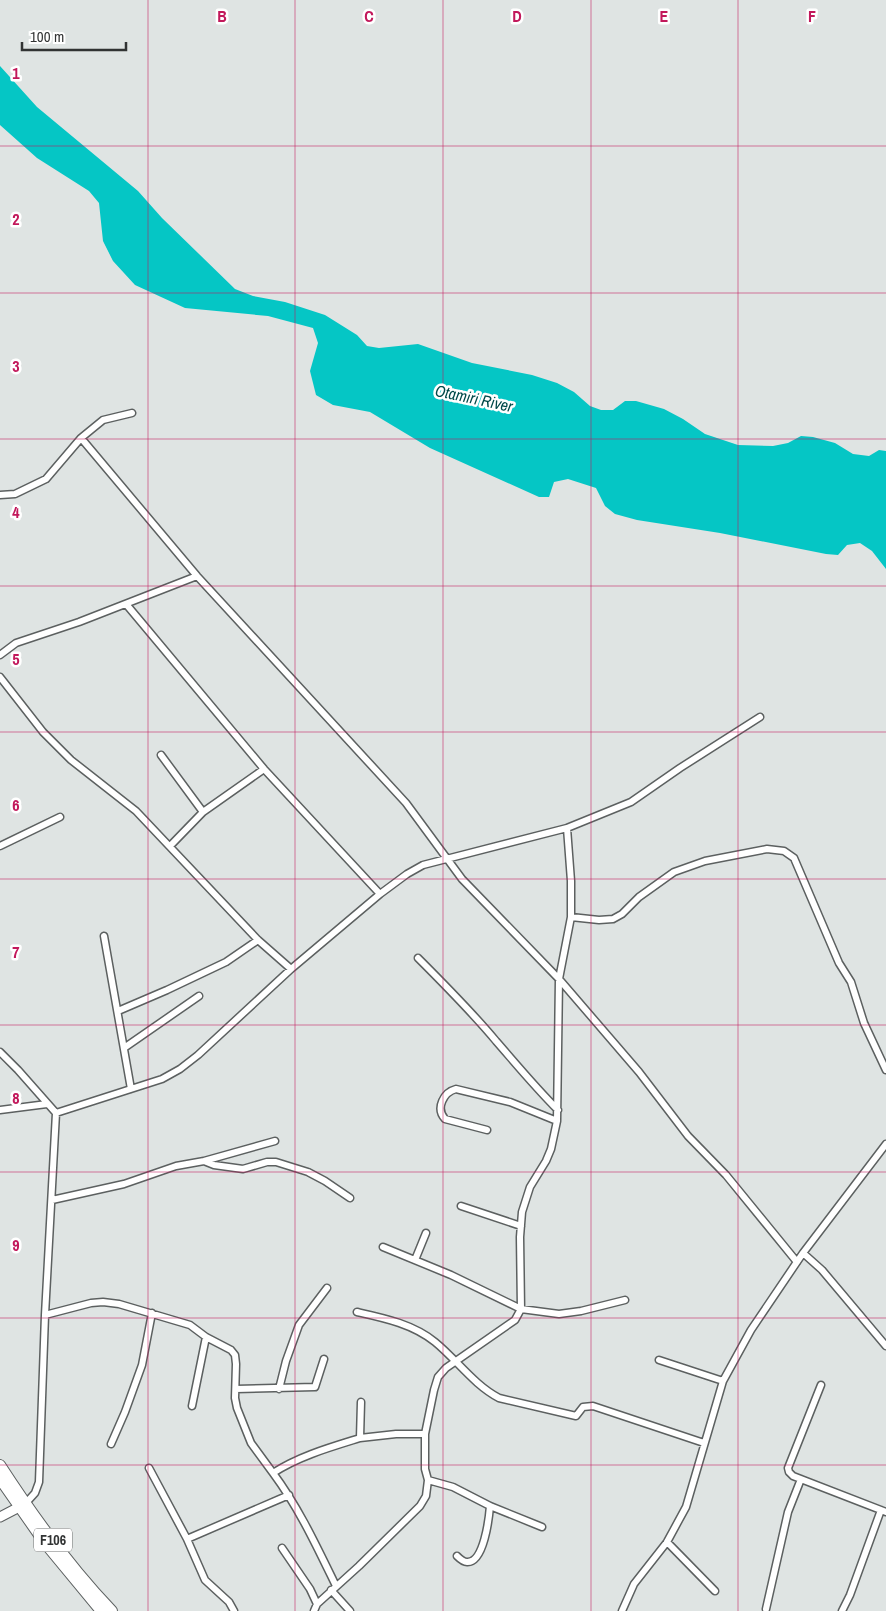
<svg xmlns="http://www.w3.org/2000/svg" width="886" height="1611" font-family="'Archivo Narrow',sans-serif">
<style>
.water{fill:#05c6c5}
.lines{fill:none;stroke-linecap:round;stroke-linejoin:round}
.street-casing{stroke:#5c6060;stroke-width:9}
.secondary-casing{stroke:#5c6060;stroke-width:11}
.primary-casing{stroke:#5c6060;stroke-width:12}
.street{stroke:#fff;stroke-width:6}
.secondary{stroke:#fff;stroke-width:9}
.primary{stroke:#fff;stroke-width:10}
.grid{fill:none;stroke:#c2185b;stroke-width:1;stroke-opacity:0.55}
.labels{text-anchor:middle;stroke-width:5;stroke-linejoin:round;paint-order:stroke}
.shield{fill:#fff;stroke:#6f7070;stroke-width:1}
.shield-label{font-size:14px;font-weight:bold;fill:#313333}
.water-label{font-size:16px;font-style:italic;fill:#004949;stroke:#fff}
.grid-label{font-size:16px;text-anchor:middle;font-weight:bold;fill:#c2185b;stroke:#fff;stroke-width:5;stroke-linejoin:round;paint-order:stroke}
</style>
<rect width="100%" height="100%" fill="#dfe4e3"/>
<path class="water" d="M 0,66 L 37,107 L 138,191 L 162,218 L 235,289 L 253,296 L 285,302 L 325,315 L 357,335 L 367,346 L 379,348 L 418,344 L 472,363 L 532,375 L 557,383 L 574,392 L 590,406 L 601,410 L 613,410 L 625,401 L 636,401 L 664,409 L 683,419 L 705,434 L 738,445 L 773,446 L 788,443 L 801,436 L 813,437 L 835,443 L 853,454 L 869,456 L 879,450 L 886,451 L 886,569 L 872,551 L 860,543 L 847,545 L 838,555 L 826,554 L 720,533 L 637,520 L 615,514 L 605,506 L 596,488 L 568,479 L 554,482 L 549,497 L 539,497 L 430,448 L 370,412 L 333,405 L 316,395 L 310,371 L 318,343 L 313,328 L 268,316 L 185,308 L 135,285 L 113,261 L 103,241 L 99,203 L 89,191 L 37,158 L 0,125 Z"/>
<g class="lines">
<defs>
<path id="street" d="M 81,438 L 197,576 L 406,803 L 462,879 L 559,979 L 639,1072 L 688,1136 L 726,1175 L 797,1262
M 0,495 L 15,494 L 46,479 L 81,438 L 103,420 L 132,413
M 126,604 L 264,769 L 380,894
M 0,655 L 16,643 L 79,622 L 197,576
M 0,677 L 43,732 L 71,760 L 136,811 L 258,940 L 291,969
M 161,755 L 203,812
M 0,846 L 60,817
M 170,846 L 203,812 L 264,769
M 571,917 L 599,920 L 613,919 L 622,914 L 639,897 L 674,872 L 705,861 L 767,849 L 784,851 L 794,858 L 839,963 L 851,982 L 864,1023 L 886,1070
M 104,936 L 131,1089
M 418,958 C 445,985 472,1012 496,1041 C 517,1065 535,1087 558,1110
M 118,1011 L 167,990 L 226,962 L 258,940
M 124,1048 L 199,996
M 0,1052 L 18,1070 L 56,1113 L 45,1315 L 39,1482 L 35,1493 L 25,1504
M 0,1110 L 47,1104
M 56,1113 L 162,1079 L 180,1069 L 198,1055 L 291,969 L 380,894 L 407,874 L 423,865 L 567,828 L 631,802 L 680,768 L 760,717
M 487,1130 L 445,1119 C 435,1108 444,1092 456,1089 L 510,1102 L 557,1121
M 204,1161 L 214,1165 L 243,1169 L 267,1162 L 276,1162 L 308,1172 L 325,1181 L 350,1198
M 52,1200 L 124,1184 L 176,1166 L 204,1161 L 275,1141
M 461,1206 L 521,1226
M 383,1247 L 451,1275 L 521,1309 L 559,1314 L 581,1311 L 625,1300
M 803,1253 L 822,1270 L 886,1346
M 415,1260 L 426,1233
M 357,1312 C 384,1318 413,1324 435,1342 C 457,1360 474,1385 499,1398 L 576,1416 L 583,1407 L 593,1406 L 704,1443
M 45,1315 L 91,1303 L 103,1302 L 119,1304 L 190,1325 L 206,1337 L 231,1350 L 235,1355 L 236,1364 L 235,1398 L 237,1408 L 251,1443 L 273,1473
M 659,1360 L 723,1381
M 821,1385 L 788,1468 L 789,1472 L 793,1476 L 886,1512
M 236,1389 L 315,1387 L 324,1359
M 279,1389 L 286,1361 L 299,1325 L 327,1288
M 192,1406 L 206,1337
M 360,1438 L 396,1434 L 425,1434
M 111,1444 L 125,1412 L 142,1365 L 152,1313
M 149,1468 L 187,1539 L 289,1495
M 428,1480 L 453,1487 L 490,1506 L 542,1527
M 187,1539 L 205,1580 L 229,1602 L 234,1611
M 667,1542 L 715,1591
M 282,1548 L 310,1589 L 317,1604 L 314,1611
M 457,1556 C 460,1559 464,1562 467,1562 C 484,1563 489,1518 490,1506
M 336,1586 C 317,1547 299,1508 273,1473 C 299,1456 331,1447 360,1438 L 361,1402
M 331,1590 L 350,1611
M 317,1604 L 359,1566 L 420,1506 L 426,1496 L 428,1480 L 425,1469 L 425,1434 L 434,1390 L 438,1377 L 446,1368 L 515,1320 L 521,1309 L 520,1237 L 522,1212 L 530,1187 L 546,1161 L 551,1149 L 557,1121 L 559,979 L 571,917 L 571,881 L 567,828
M 766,1609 L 788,1512 L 801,1479
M 622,1611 L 634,1584 L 667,1542 L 686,1507 L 723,1381 L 751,1330 L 803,1253 L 886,1144
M 842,1611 L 850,1595 L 881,1510"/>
<path id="secondary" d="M 0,1517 L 25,1504"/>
<path id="primary" d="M 0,1465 C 33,1516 70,1567 112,1611
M 0,1479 L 44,1542 L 101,1611"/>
</defs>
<use href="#street" class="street-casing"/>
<use href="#secondary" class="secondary-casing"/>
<use href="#primary" class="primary-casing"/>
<use href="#street" class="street"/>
<use href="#secondary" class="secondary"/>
<use href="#primary" class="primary"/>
</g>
<path class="grid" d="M 148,0 L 148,1611M 295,0 L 295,1611M 443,0 L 443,1611M 591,0 L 591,1611M 738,0 L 738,1611M 0,146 L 886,146M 0,293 L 886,293M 0,439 L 886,439M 0,586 L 886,586M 0,732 L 886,732M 0,879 L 886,879M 0,1025 L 886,1025M 0,1172 L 886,1172M 0,1318 L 886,1318M 0,1465 L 886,1465"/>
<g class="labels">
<rect class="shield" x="34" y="1528.5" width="38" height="23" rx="4"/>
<g class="shield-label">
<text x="53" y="1545">F106</text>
</g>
<g class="water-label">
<text transform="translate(474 398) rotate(12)" y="6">Otamiri River</text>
</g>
</g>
<g class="grid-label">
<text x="222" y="22">B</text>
<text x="369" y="22">C</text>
<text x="517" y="22">D</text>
<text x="664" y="22">E</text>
<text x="812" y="22">F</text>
<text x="16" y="79">1</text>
<text x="16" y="225">2</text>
<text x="16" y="372">3</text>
<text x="16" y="518">4</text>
<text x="16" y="665">5</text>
<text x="16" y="811">6</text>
<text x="16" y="958">7</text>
<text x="16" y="1104">8</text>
<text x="16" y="1251">9</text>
</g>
<path d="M22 42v8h104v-8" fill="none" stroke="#313333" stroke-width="2.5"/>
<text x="30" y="42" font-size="15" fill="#313333" stroke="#ffffff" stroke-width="4" paint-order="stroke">100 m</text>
</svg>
